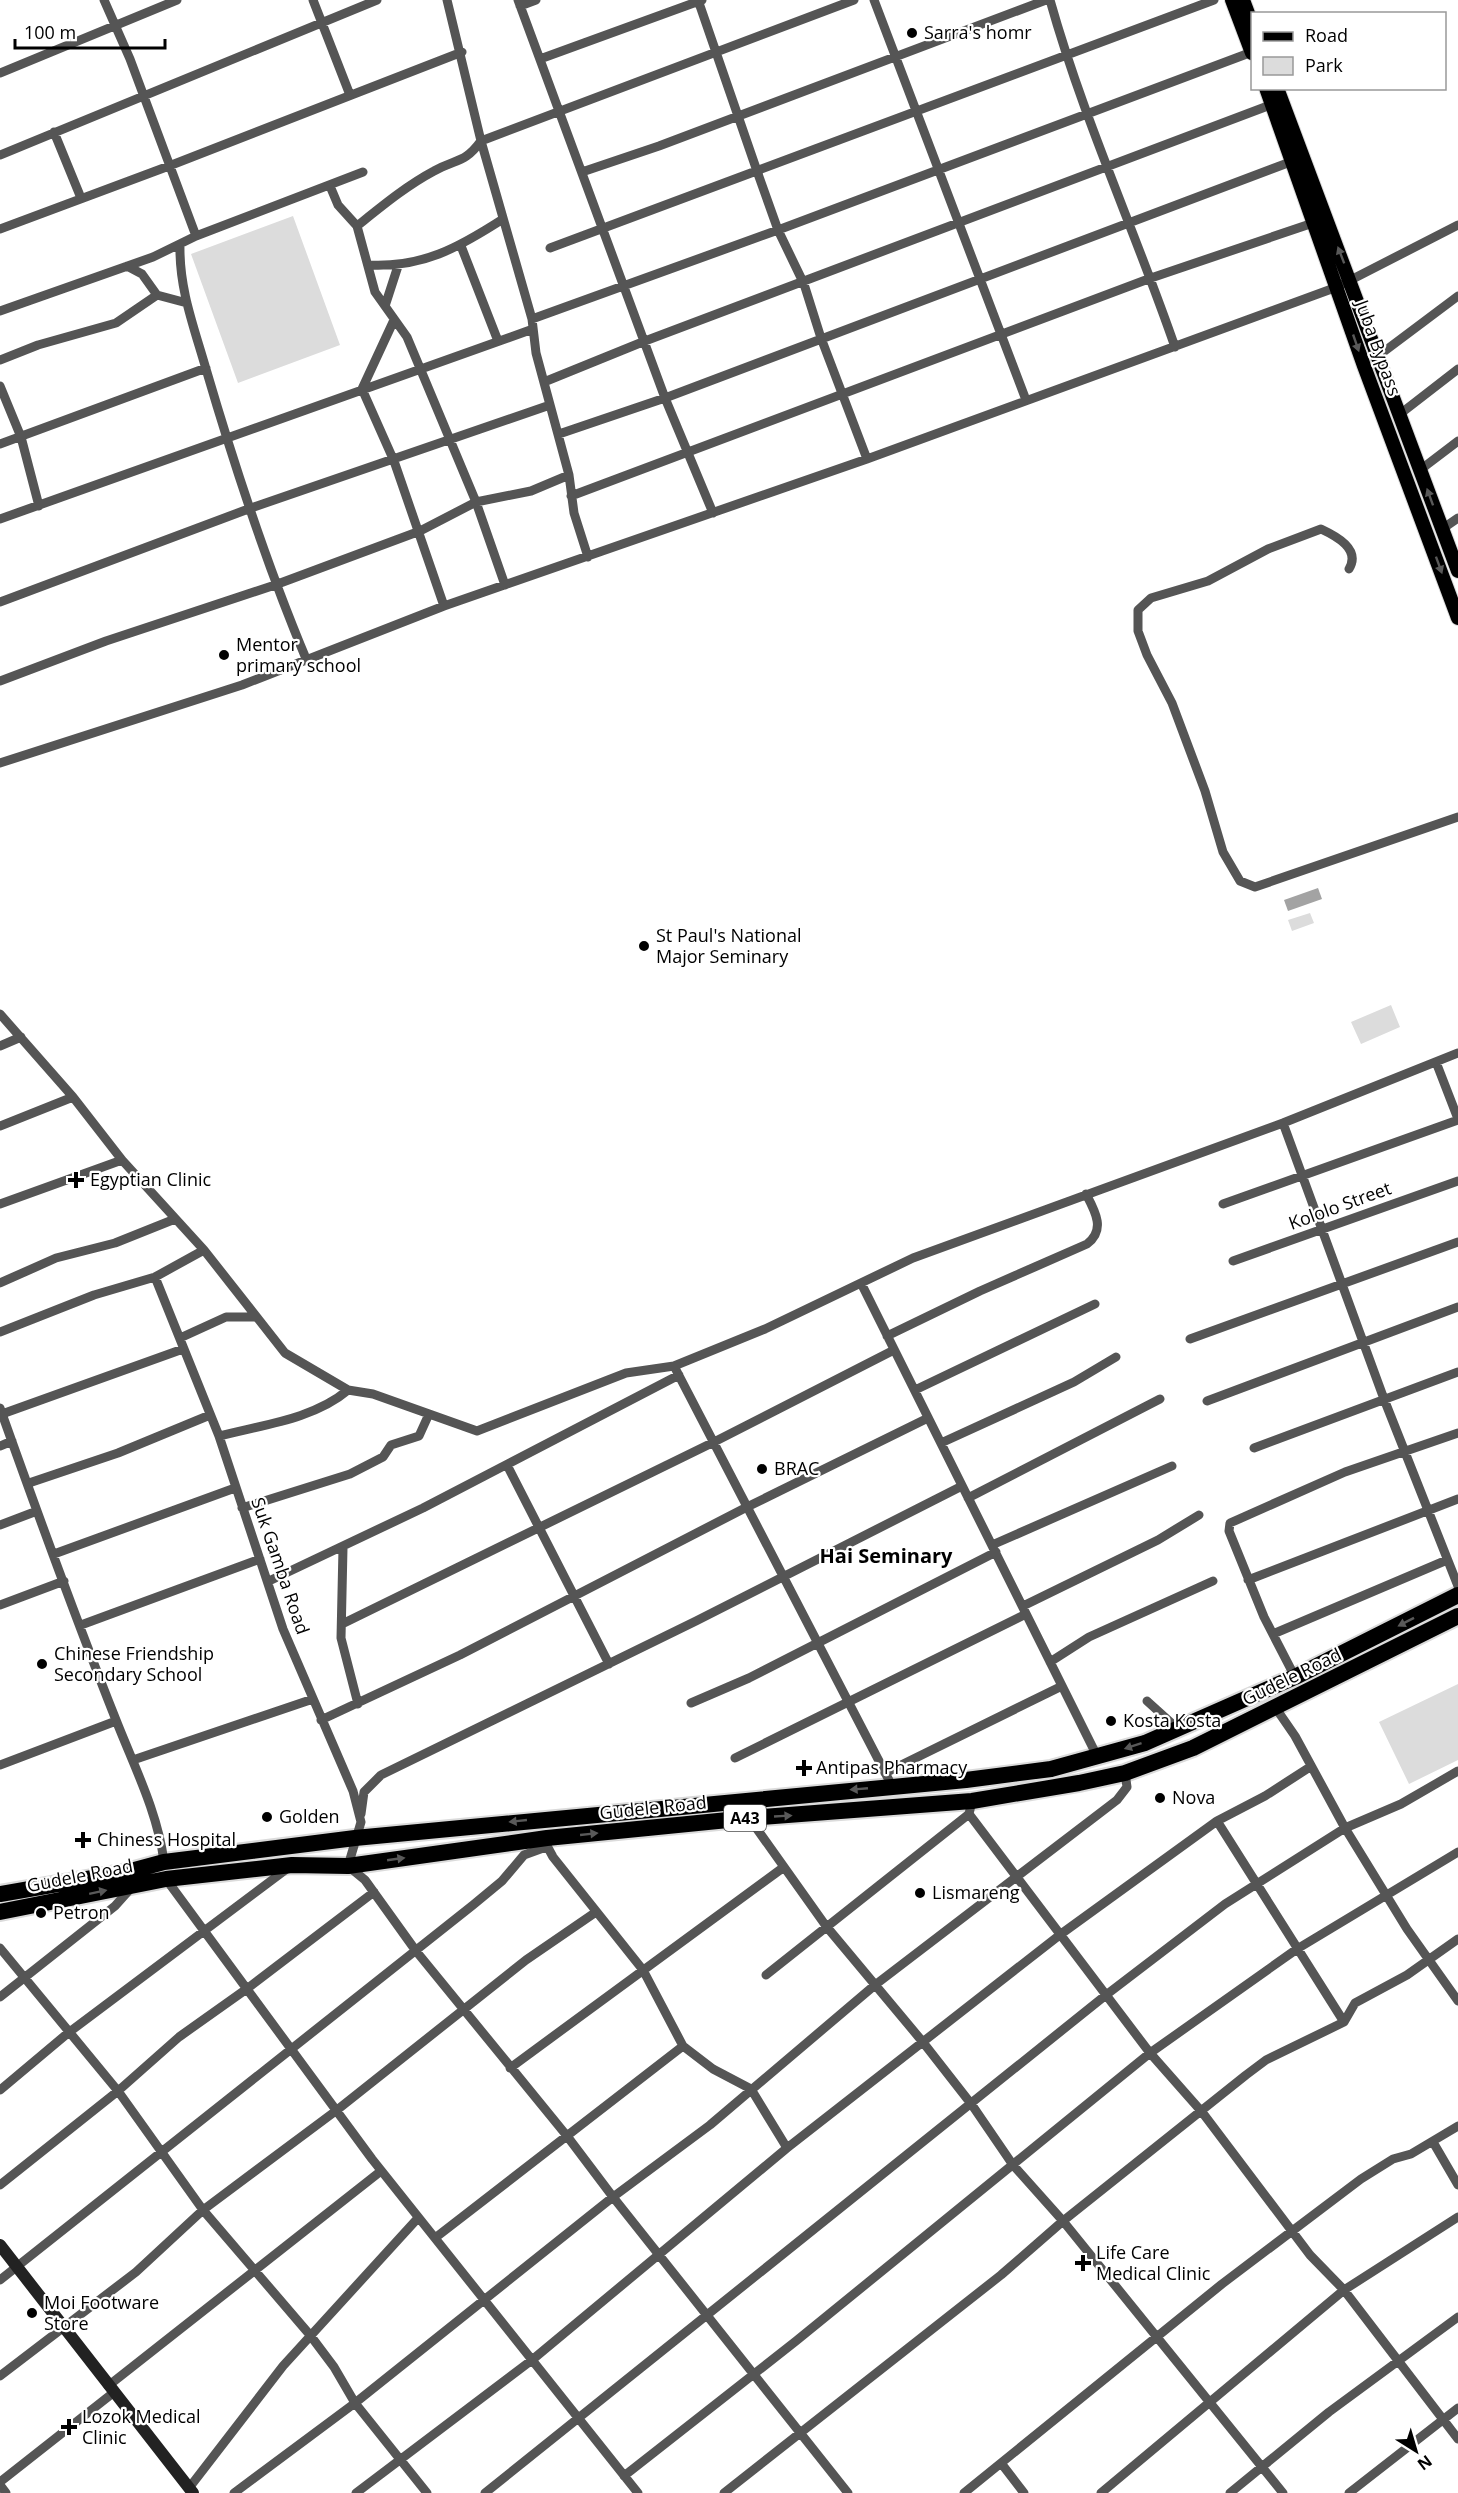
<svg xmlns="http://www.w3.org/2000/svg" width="1458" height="2493" font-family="'Open Sans',sans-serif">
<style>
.green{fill:#dcdcdc}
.water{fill:#a3a3a3}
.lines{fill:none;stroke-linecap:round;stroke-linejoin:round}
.primary-casing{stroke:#dbdbdb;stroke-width:16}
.highway-casing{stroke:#dbdbdb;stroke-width:20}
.street{stroke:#555;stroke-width:9}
.secondary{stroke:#222;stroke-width:12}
.primary{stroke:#000;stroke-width:14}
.highway{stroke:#000;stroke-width:16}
.oneway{fill:#595959}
.poi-dot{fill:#000;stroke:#fff;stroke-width:2}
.labels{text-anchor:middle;stroke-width:4.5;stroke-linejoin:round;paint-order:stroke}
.shield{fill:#fff;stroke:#4c4c4c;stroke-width:1.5}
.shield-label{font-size:16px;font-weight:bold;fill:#000}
.poi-label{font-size:18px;fill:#000;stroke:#fff;text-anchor:start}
.street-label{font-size:18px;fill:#000;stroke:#fff}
.neighbourhood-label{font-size:20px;font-weight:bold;fill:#000;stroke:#fff}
</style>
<rect width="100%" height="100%" fill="#fff"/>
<path class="green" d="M 293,216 L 340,345 L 238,383 L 191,254 Z
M 1310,913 L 1314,923 L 1292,931 L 1288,920 Z
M 1391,1005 L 1400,1027 L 1361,1044 L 1351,1022 Z
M 1458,1684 L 1458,1760 L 1409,1784 L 1379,1722 Z"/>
<path class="water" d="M 1318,888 L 1322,899 L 1288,911 L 1284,900 Z"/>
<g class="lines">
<defs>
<path id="primary" d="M 1232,0 L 1252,53
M 1243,0 L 1252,24
M 1266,88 L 1364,366 L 1458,618
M 1277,88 L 1458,571"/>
<path id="highway" d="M 0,1894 L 127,1872 L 164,1862 L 355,1838 L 966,1780 L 1051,1769 L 1145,1743 L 1295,1677 L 1458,1595
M 0,1912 L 166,1879 L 292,1865 L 348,1866 L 547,1838 L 748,1818 L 972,1801 L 1079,1783 L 1125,1773 L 1193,1748 L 1458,1616"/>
</defs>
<use href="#primary" class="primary-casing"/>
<use href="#highway" class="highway-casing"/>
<path class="street" d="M 104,0 L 130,59 L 196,236
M 313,0 L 350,95
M 447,0 L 481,141 L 532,319 L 536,353 L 569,475 L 574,513 L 588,557
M 518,0 L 665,398 L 713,513
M 698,0 L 757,171 L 778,230 L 804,284 L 821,338 L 867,459
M 874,0 L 1026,400
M 1050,0 C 1083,118 1135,231 1175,347
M 520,6 L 536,0
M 540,59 L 702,0
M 0,73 L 177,0
M 54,132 L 81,198
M 0,155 L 377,0
M 582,172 L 659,146 L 1046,0
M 330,186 L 338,205 L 357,226 L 375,292 L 407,337 L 476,502 L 505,585
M 357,226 C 382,206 406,186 434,171 C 457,158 464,164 481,141 L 854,0
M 0,229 L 169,166 L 462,52
M 180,245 C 179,289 194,327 206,369 C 235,468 267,566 307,661
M 461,246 L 498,341
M 550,248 L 1214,0
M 368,265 C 422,268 458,248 503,219
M 127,266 L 142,274 L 157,295
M 385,306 L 398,266
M 0,311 L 153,257 L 196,236 L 363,172
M 532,319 L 778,230 L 1252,52
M 394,320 L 362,389 L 394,461 L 444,606
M 1378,356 L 1458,296
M 0,360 L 38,345 L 116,323 L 157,295 L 187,303
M 544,382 L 645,341 L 1273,104
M 0,386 L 21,437 L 39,506
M 1400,414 L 1458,369
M 559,434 L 665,398 L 1293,161
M 0,444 L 206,368
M 1420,470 L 1458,441
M 571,496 L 1151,278 L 1316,222
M 0,519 L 533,329
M 1442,529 L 1458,518
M 1349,569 C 1361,549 1336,536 1321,529 L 1268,549 L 1208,581 L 1151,598 L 1138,610 L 1138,631 L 1147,655 L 1172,703 L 1205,791 L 1223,852 L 1240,881 L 1255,887 L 1458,817
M 0,602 L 251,508 L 550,405
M 0,681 L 106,641 L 275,585 L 420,531 L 476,502 L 531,491 L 569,475
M 0,763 L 242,685 L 444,606 L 867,459 L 1337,287 L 1458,225
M 0,1014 L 73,1097 L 122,1160 L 204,1250 L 285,1353 L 348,1390 L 373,1394 L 477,1431 L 626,1373 L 674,1366 L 765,1329 L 913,1258 L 1283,1123 L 1458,1053
M 0,1046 L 21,1037
M 1436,1062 L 1458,1119
M 1283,1123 L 1384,1399 L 1458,1586
M 0,1126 L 73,1097
M 0,1204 L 122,1160
M 1223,1204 L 1458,1120
M 1233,1261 L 1458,1181
M 155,1277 L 219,1436 L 283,1629 L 353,1791 L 361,1822 L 348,1866 L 365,1880 L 416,1951 L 567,2136 L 613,2197 L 848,2493
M 0,1283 L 56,1258 L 115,1243 L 175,1219
M 861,1283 L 1098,1758
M 0,1332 L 94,1295 L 155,1277 L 204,1250
M 887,1336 L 980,1291 L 1087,1244 C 1106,1230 1095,1211 1086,1194
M 180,1338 L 226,1317 L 256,1317
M 1190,1339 L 1458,1242
M 674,1366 L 892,1786
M 915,1390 L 1095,1304
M 1207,1401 L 1458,1307
M 0,1408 C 37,1512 75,1617 116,1720 C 134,1766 158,1813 164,1862
M 2,1414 L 183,1349
M 219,1436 C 262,1425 314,1419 348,1390
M 941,1443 L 1074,1382 L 1116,1357
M 0,1446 L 12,1441
M 1254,1448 L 1458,1372
M 507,1465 L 609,1664
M 29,1483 L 118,1453 L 210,1415
M 968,1498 L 1160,1399
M 242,1508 L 350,1474 L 383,1457 L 391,1445 L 419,1436 L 429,1414
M 0,1525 L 37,1511
M 992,1545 L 1172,1466
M 343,1548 L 341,1638 L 358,1704
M 54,1554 L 235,1488
M 1248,1580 L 1458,1499
M 269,1581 L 423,1508 L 679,1375
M 0,1605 L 64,1581
M 1023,1606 L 1158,1540 L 1199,1515
M 342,1624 L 714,1442 L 894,1350
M 81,1625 L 260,1559
M 1273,1634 L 1447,1560
M 1050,1662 L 1089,1637 L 1213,1581
M 1295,1677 L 1264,1617 L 1229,1531 L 1230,1523 L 1345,1472 L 1458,1433
M 1147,1701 L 1178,1729
M 691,1703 L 749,1678 L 996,1552
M 1275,1707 L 1295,1736 L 1345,1828 L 1407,1929 L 1458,2001
M 321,1720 L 460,1655 L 747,1507 L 928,1418
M 735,1758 L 1026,1614
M 133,1760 L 313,1699
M 0,1765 L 116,1721
M 885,1773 L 1062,1686
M 972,1801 L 969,1814 L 1150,2053 L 1202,2112 L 1310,2255 L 1344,2290 L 1458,2439
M 361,1814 L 364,1792 L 381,1775 L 696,1621 L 962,1486
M 747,1815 L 826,1926 L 922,2041 L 972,2105 L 1013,2165 L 1063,2221 L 1283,2493
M 1217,1821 L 1344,2022
M 546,1844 L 553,1857 L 643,1970 L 683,2046 L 713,2069 L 751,2089 L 787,2148
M 166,1879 L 372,2159 L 638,2493
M 0,1948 L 118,2091 L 203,2210 L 310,2335 L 334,2367 L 355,2403 L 427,2493
M 766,1975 L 969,1814
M 0,1997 L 115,1906 L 132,1887
M 510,2068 L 784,1867
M 0,2090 L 68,2033 L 288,1868
M 1433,2142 L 1458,2185
M 0,2185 L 118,2091 L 179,2037 L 248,1988 L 374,1892
M 435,2238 L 683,2046
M 0,2280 L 473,1905 L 502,1881 L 524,1855 L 546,1847
M 0,2376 L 136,2272 L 203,2210 L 337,2110 L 526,1960 L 596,1912
M 108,2386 L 381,2171
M 1001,2463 L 1024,2493
M 624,2476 L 796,2341 L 1150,2053 L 1297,1949 L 1458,1852
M 0,2482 L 113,2393
M 0,2485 L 6,2493
M 189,2488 L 283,2366 L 418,2218
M 234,2493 L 355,2403 L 613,2197 L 710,2125 L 875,1985 L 1117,1800 L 1127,1787 L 1125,1773
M 356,2493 L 532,2360 L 787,2148 L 1061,1934 L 1217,1821 L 1265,1796 L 1310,1767
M 485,2493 L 1106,1995 L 1225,1904 L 1345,1828 L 1401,1804 L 1458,1771
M 724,2493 L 1001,2275 L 1063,2221 L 1246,2075 L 1266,2060 L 1344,2022 L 1355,2003 L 1407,1975 L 1458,1939
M 964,2493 L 1222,2284 L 1361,2179 L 1393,2159 L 1411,2154 L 1458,2126
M 1101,2493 L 1344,2290 L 1458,2217
M 1230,2493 L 1329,2412 L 1458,2317
M 1349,2493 L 1458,2408"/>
<path class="secondary" d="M 0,2245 L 193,2493"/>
<use href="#primary" class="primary"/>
<use href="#highway" class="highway"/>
</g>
<defs><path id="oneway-solid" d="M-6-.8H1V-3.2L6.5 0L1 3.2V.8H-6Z" transform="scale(1.5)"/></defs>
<g class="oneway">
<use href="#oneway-solid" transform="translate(1341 255) rotate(-111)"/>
<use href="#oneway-solid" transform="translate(1356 343) rotate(71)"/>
<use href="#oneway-solid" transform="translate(1430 497) rotate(-110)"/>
<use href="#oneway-solid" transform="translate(1439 565) rotate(70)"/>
<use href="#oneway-solid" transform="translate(1406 1622) rotate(153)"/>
<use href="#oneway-solid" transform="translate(1133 1746) rotate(162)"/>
<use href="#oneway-solid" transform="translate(859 1789) rotate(175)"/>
<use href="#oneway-solid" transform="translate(783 1816) rotate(-3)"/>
<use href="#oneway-solid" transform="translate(518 1821) rotate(174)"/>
<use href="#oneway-solid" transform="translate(589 1834) rotate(-6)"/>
<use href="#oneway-solid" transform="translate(396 1859) rotate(-8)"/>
<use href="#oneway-solid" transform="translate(98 1892) rotate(-12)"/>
</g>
<g class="poi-dot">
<circle cx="912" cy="33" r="6"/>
<circle cx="224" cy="655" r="6"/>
<circle cx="644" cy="946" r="6"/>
<path d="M73 1171h6v6h6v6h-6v6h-6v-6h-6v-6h6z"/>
<circle cx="762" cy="1469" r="6"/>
<circle cx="42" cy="1664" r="6"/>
<circle cx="1111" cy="1721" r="6"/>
<path d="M801 1759h6v6h6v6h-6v6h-6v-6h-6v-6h6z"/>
<circle cx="1160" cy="1798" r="6"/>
<circle cx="267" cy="1817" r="6"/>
<path d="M80 1831h6v6h6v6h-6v6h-6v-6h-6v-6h6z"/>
<circle cx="920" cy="1893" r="6"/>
<circle cx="41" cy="1913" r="6"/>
<path d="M1080 2254h6v6h6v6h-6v6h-6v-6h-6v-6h6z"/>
<circle cx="32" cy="2313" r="6"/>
<path d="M66 2418h6v6h6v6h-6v6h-6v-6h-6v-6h6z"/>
</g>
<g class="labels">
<rect class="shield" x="724" y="1805" width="42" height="26" rx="4.5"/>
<g class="shield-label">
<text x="745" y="1824">A43</text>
</g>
<g class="poi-label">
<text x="924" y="39">Sarra's homr</text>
<text x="236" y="651">Mentor<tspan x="236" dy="21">primary school</tspan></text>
<text x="656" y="942">St Paul's National<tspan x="656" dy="21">Major Seminary</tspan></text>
<text x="90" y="1186">Egyptian Clinic</text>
<text x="774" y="1475">BRAC</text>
<text x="54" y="1660">Chinese Friendship<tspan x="54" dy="21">Secondary School</tspan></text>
<text x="1123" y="1727">Kosta Kosta</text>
<text x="816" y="1774">Antipas Pharmacy</text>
<text x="1172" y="1804">Nova</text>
<text x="279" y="1823">Golden</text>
<text x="97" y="1846">Chiness Hospital</text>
<text x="932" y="1899">Lismareng</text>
<text x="53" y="1919">Petron</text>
<text x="1096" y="2259">Life Care<tspan x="1096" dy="21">Medical Clinic</tspan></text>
<text x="44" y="2309">Moi Footware<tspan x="44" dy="21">Store</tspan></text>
<text x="82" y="2423">Lozok Medical<tspan x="82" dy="21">Clinic</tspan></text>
</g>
<g class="street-label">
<text transform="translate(1378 348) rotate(70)" y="6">Juba Bypass</text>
<text transform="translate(1340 1206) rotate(-20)" y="6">Kololo Street</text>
<text transform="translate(280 1566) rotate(71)" y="6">Suk Gamba Road</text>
<text transform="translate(1292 1677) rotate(-26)" y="6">Gudele Road</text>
<text transform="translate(653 1808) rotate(-6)" y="6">Gudele Road</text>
<text transform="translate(80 1876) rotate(-11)" y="6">Gudele Road</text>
</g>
<g class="neighbourhood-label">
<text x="886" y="1563">Hai Seminary</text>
</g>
</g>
<rect x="1251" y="12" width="195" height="78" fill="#ffffff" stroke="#999999" stroke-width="1.5"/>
<rect x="1263" y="32" width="30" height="9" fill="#000000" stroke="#999999" stroke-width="1.5"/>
<text x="1305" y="42" font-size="18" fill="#000000">Road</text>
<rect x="1263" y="57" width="30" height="18" fill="#dcdcdc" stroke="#999999" stroke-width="1.5"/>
<text x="1305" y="72" font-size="18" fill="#000000">Park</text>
<g transform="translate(1416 2451) rotate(143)" stroke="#ffffff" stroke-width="4.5" paint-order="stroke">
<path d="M0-4.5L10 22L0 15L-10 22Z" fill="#000000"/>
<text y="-9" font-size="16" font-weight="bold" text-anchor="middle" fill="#000000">N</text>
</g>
<path d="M15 39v9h150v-9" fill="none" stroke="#000000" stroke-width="3"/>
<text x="24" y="39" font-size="18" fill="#000000" stroke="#ffffff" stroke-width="4.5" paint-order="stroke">100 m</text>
</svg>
